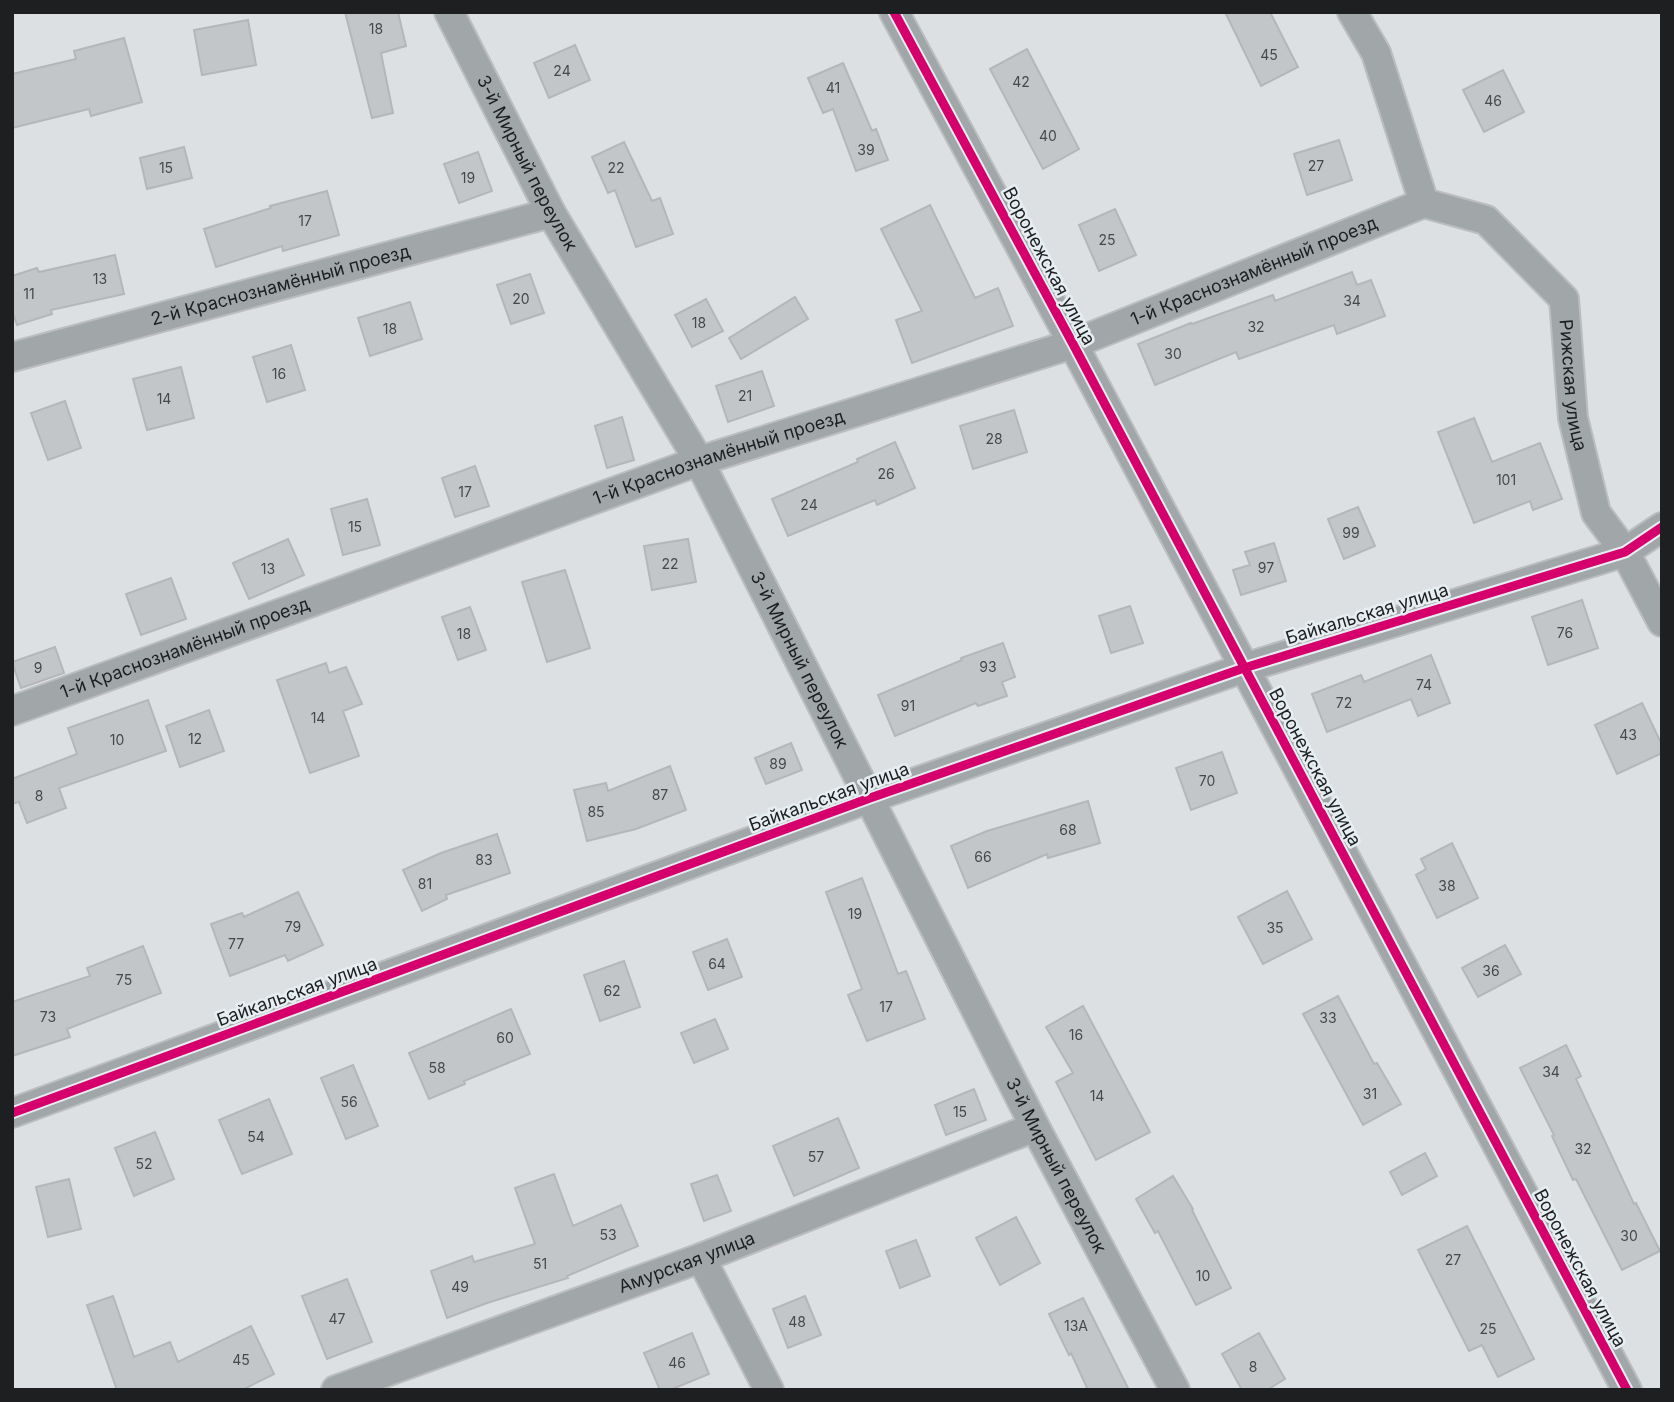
<svg xmlns="http://www.w3.org/2000/svg" width="1674" height="1402" font-family="Inter,sans-serif">
<style>
.building{fill:#c3c6c8;stroke:#b4b6b8;stroke-width:2}
.lines{fill:none;stroke-linecap:round;stroke-linejoin:round}
.street-casing{stroke:#bbbdbe;stroke-width:32}
.street{stroke:#a1a7a9;stroke-width:28}
.cycleway-casing{stroke:#e7eef2;stroke-width:13}
.cycleway{stroke:#d6006c;stroke-width:9}
.labels{text-anchor:middle;stroke-width:5;stroke-linejoin:round;paint-order:stroke}
.number-label{font-size:14px;fill:#46494b}
.street-label{font-size:18px;fill:#1d1f21;stroke:#e7eef2}
</style>
<rect width="100%" height="100%" fill="#dde0e2"/>
<path class="building" d="M 345,12 L 398,12 L 406,46 L 381,53 L 393,113 L 372,118 Z
M 1225,12 L 1270,12 L 1298,67 L 1261,86 Z
M 248,20 L 256,65 L 202,75 L 194,30 Z
M 124,38 L 142,102 L 91,116 L 89,109 L 12,128 L 12,74 L 76,59 L 74,51 Z
M 575,45 L 590,80 L 549,98 L 534,63 Z
M 1027,49 L 1079,149 L 1043,169 L 990,69 Z
M 843,63 L 872,131 L 876,129 L 888,160 L 856,171 L 833,109 L 823,113 L 808,78 Z
M 1503,70 L 1524,112 L 1484,132 L 1463,90 Z
M 1339,140 L 1352,180 L 1307,195 L 1294,154 Z
M 624,142 L 652,201 L 660,198 L 673,234 L 636,247 L 615,190 L 608,193 L 592,157 Z
M 184,147 L 192,178 L 147,189 L 140,158 Z
M 478,152 L 492,191 L 459,203 L 444,164 Z
M 327,191 L 339,235 L 283,251 L 282,246 L 216,267 L 204,229 L 271,208 L 270,206 Z
M 930,205 L 975,298 L 998,288 L 1013,326 L 912,363 L 896,320 L 922,311 L 881,229 Z
M 1115,209 L 1136,255 L 1099,271 L 1079,225 Z
M 115,255 L 124,294 L 51,310 L 52,314 L 17,325 L 12,311 L 12,276 L 37,268 L 39,272 Z
M 1352,272 L 1357,285 L 1371,280 L 1385,316 L 1337,334 L 1334,325 L 1239,359 L 1236,352 L 1155,385 L 1138,344 L 1191,323 L 1192,324 L 1273,295 L 1275,301 Z
M 530,274 L 544,313 L 511,324 L 497,285 Z
M 795,297 L 808,319 L 741,359 L 729,338 Z
M 706,299 L 723,331 L 692,347 L 675,315 Z
M 410,302 L 422,339 L 370,356 L 358,318 Z
M 291,345 L 305,390 L 267,402 L 253,357 Z
M 181,367 L 194,418 L 147,430 L 133,379 Z
M 762,371 L 774,406 L 728,422 L 716,386 Z
M 65,401 L 81,448 L 48,460 L 31,413 Z
M 1014,410 L 1027,452 L 973,469 L 960,426 Z
M 622,417 L 634,460 L 607,468 L 595,426 Z
M 1474,418 L 1492,462 L 1540,443 L 1562,499 L 1533,510 L 1530,501 L 1474,523 L 1438,432 Z
M 895,442 L 915,488 L 877,505 L 875,500 L 788,536 L 772,499 L 858,462 L 857,459 Z
M 475,466 L 489,506 L 455,517 L 442,478 Z
M 367,499 L 380,545 L 343,555 L 331,509 Z
M 1358,507 L 1375,546 L 1344,559 L 1328,519 Z
M 288,539 L 304,575 L 249,599 L 233,563 Z
M 688,539 L 696,582 L 652,590 L 644,546 Z
M 1274,543 L 1286,581 L 1241,595 L 1233,570 L 1250,565 L 1245,552 Z
M 565,570 L 590,648 L 547,662 L 522,582 Z
M 171,578 L 186,619 L 141,635 L 126,594 Z
M 1582,600 L 1598,648 L 1548,665 L 1532,617 Z
M 1130,606 L 1143,643 L 1111,653 L 1099,616 Z
M 470,607 L 486,650 L 458,660 L 442,617 Z
M 1003,643 L 1015,677 L 1002,682 L 1007,696 L 978,706 L 976,703 L 895,736 L 878,695 L 962,660 L 961,658 Z
M 55,647 L 64,673 L 21,688 L 12,662 Z
M 1431,655 L 1450,703 L 1418,716 L 1411,699 L 1327,732 L 1312,694 L 1361,675 L 1364,682 Z
M 326,663 L 329,673 L 346,667 L 362,704 L 343,711 L 359,756 L 310,773 L 277,680 Z
M 148,700 L 166,751 L 59,788 L 66,808 L 27,823 L 19,802 L 12,804 L 12,779 L 77,754 L 68,728 Z
M 1642,703 L 1662,745 L 1662,753 L 1617,774 L 1595,725 Z
M 209,710 L 224,751 L 180,767 L 166,726 Z
M 791,743 L 802,770 L 766,784 L 755,758 Z
M 1222,752 L 1237,793 L 1191,810 L 1176,768 Z
M 670,766 L 686,810 L 636,829 L 587,841 L 574,790 L 606,783 L 608,791 Z
M 1088,801 L 1100,843 L 1048,858 L 1047,854 L 968,888 L 951,846 L 987,831 Z
M 497,834 L 510,873 L 446,895 L 447,899 L 422,911 L 403,870 L 441,853 Z
M 1452,843 L 1478,898 L 1437,918 L 1416,875 L 1426,869 L 1421,859 Z
M 862,878 L 898,974 L 906,971 L 925,1019 L 867,1041 L 848,995 L 862,989 L 826,892 Z
M 1287,891 L 1312,939 L 1263,964 L 1238,917 Z
M 298,892 L 323,945 L 288,961 L 285,955 L 230,976 L 211,924 L 242,913 L 244,917 Z
M 727,939 L 742,977 L 708,990 L 693,952 Z
M 1505,945 L 1521,974 L 1478,997 L 1462,968 Z
M 143,946 L 161,993 L 67,1029 L 70,1037 L 12,1056 L 12,1002 L 90,976 L 87,968 Z
M 624,961 L 640,1007 L 600,1021 L 584,975 Z
M 1338,996 L 1374,1064 L 1377,1063 L 1401,1104 L 1363,1125 L 1303,1014 Z
M 1083,1006 L 1150,1132 L 1096,1160 L 1056,1082 L 1073,1073 L 1046,1027 Z
M 511,1009 L 530,1054 L 464,1081 L 465,1084 L 429,1099 L 409,1053 Z
M 715,1019 L 728,1049 L 694,1063 L 681,1033 Z
M 1566,1045 L 1581,1076 L 1576,1079 L 1634,1204 L 1636,1203 L 1660,1251 L 1622,1270 L 1576,1179 L 1573,1180 L 1552,1136 L 1554,1135 L 1520,1068 Z
M 353,1065 L 378,1126 L 346,1139 L 321,1078 Z
M 974,1089 L 986,1120 L 946,1135 L 935,1105 Z
M 269,1099 L 292,1154 L 242,1174 L 219,1120 Z
M 838,1118 L 859,1168 L 794,1196 L 773,1146 Z
M 155,1132 L 174,1179 L 134,1196 L 115,1148 Z
M 1425,1153 L 1437,1176 L 1402,1195 L 1390,1172 Z
M 554,1174 L 573,1226 L 621,1205 L 638,1246 L 567,1276 L 568,1278 L 487,1303 L 447,1318 L 431,1271 L 472,1256 L 474,1262 L 535,1244 L 515,1188 Z
M 717,1175 L 731,1211 L 704,1221 L 691,1184 Z
M 1173,1176 L 1193,1209 L 1192,1210 L 1231,1288 L 1196,1305 L 1158,1231 L 1155,1233 L 1136,1199 Z
M 69,1179 L 81,1229 L 48,1237 L 36,1187 Z
M 1016,1217 L 1040,1263 L 1000,1285 L 976,1238 Z
M 1467,1226 L 1534,1359 L 1498,1377 L 1482,1345 L 1469,1351 L 1418,1250 Z
M 916,1240 L 930,1276 L 900,1288 L 886,1251 Z
M 347,1279 L 372,1342 L 327,1359 L 302,1296 Z
M 113,1296 L 134,1357 L 170,1342 L 178,1362 L 251,1326 L 274,1374 L 242,1390 L 117,1390 L 87,1305 Z
M 805,1296 L 821,1335 L 788,1348 L 773,1309 Z
M 1083,1298 L 1129,1390 L 1088,1390 L 1071,1353 L 1069,1355 L 1049,1314 Z
M 692,1333 L 709,1374 L 670,1390 L 660,1390 L 644,1353 Z
M 1259,1333 L 1285,1379 L 1267,1390 L 1242,1390 L 1222,1354 Z"/>
<g class="lines">
<defs>
<g id="street">
<path id="s1" d="M 449,12 L 551,213 L 699,461 L 1035,1127 L 1175,1390"/>
<path d="M 894,12 L 1073,344 L 1627,1390"/>
<path id="s2" d="M 1352,12 L 1376,53 L 1424,203 L 1486,220 L 1564,299 L 1573,418 L 1596,513 L 1625,552 L 1662,622"/>
<path id="s3" d="M 12,357 L 551,213"/>
<path id="s4" d="M 12,711 L 699,461 L 1073,344 L 1424,203"/>
<path d="M 12,1113 L 870,798 L 1244,668 L 1625,552 L 1662,527"/>
<path d="M 701,1258 L 769,1390"/>
<path id="s5" d="M 336,1390 L 701,1258 L 1035,1127"/>
</g>
</defs>
<use href="#street" class="street-casing"/>
<use href="#street" class="street"/>
<defs>
<path id="cycleway" d="M 894,12 L 1073,344 L 1627,1390
M 12,1113 L 870,798 L 1244,668 L 1625,552 L 1662,527"/>
</defs>
<use href="#cycleway" class="cycleway-casing"/>
<use href="#cycleway" class="cycleway"/>
</g>
<g class="labels">
<g class="number-label">
<text x="376" y="34">18</text>
<text x="1269" y="60">45</text>
<text x="562" y="76">24</text>
<text x="1021" y="87">42</text>
<text x="833" y="93">41</text>
<text x="1493" y="106">46</text>
<text x="1048" y="141">40</text>
<text x="866" y="155">39</text>
<text x="1316" y="171">27</text>
<text x="166" y="173">15</text>
<text x="616" y="173">22</text>
<text x="468" y="183">19</text>
<text x="305" y="226">17</text>
<text x="1107" y="245">25</text>
<text x="100" y="284">13</text>
<text x="29" y="299">11</text>
<text x="521" y="304">20</text>
<text x="1352" y="306">34</text>
<text x="699" y="328">18</text>
<text x="1256" y="332">32</text>
<text x="390" y="334">18</text>
<text x="1173" y="359">30</text>
<text x="279" y="379">16</text>
<text x="745" y="401">21</text>
<text x="164" y="404">14</text>
<text x="994" y="444">28</text>
<text x="886" y="479">26</text>
<text x="1506" y="485">101</text>
<text x="465" y="497">17</text>
<text x="809" y="510">24</text>
<text x="355" y="532">15</text>
<text x="1351" y="538">99</text>
<text x="670" y="569">22</text>
<text x="1266" y="573">97</text>
<text x="268" y="574">13</text>
<text x="1565" y="638">76</text>
<text x="464" y="639">18</text>
<text x="988" y="672">93</text>
<text x="38" y="673">9</text>
<text x="1424" y="690">74</text>
<text x="1344" y="708">72</text>
<text x="908" y="711">91</text>
<text x="318" y="723">14</text>
<text x="1628" y="740">43</text>
<text x="195" y="744">12</text>
<text x="117" y="745">10</text>
<text x="778" y="769">89</text>
<text x="1207" y="786">70</text>
<text x="660" y="800">87</text>
<text x="39" y="801">8</text>
<text x="596" y="817">85</text>
<text x="1068" y="835">68</text>
<text x="983" y="862">66</text>
<text x="484" y="865">83</text>
<text x="425" y="889">81</text>
<text x="1447" y="891">38</text>
<text x="855" y="919">19</text>
<text x="293" y="932">79</text>
<text x="1275" y="933">35</text>
<text x="236" y="949">77</text>
<text x="717" y="969">64</text>
<text x="1491" y="976">36</text>
<text x="124" y="985">75</text>
<text x="612" y="996">62</text>
<text x="886" y="1012">17</text>
<text x="48" y="1022">73</text>
<text x="1328" y="1023">33</text>
<text x="1076" y="1040">16</text>
<text x="505" y="1043">60</text>
<text x="437" y="1073">58</text>
<text x="1551" y="1077">34</text>
<text x="1370" y="1099">31</text>
<text x="1097" y="1101">14</text>
<text x="349" y="1107">56</text>
<text x="960" y="1117">15</text>
<text x="256" y="1142">54</text>
<text x="1583" y="1154">32</text>
<text x="816" y="1162">57</text>
<text x="144" y="1169">52</text>
<text x="608" y="1240">53</text>
<text x="1629" y="1241">30</text>
<text x="1453" y="1265">27</text>
<text x="540" y="1269">51</text>
<text x="1203" y="1281">10</text>
<text x="460" y="1292">49</text>
<text x="337" y="1324">47</text>
<text x="797" y="1327">48</text>
<text x="1076" y="1331">13А</text>
<text x="1488" y="1334">25</text>
<text x="241" y="1365">45</text>
<text x="677" y="1368">46</text>
<text x="1253" y="1372">8</text>
</g>
<g class="street-label">
<text dy="6" stroke="none"><textPath href="#s1" startOffset="170">3-й Мирный переулок</textPath></text>
<text transform="translate(1049 266) rotate(62)" y="6">Воронежская улица</text>
<text dy="6" stroke="none"><textPath href="#s4" startOffset="1318">1-й Краснознамённый проезд</textPath></text>
<text dy="6" stroke="none"><textPath href="#s3" startOffset="278">2-й Краснознамённый проезд</textPath></text>
<text dy="6" stroke="none"><textPath href="#s2" startOffset="467">Рижская улица</textPath></text>
<text dy="6" stroke="none"><textPath href="#s4" startOffset="751">1-й Краснознамённый проезд</textPath></text>
<text transform="translate(1367 614) rotate(-17)" y="6">Байкальская улица</text>
<text dy="6" stroke="none"><textPath href="#s4" startOffset="184">1-й Краснознамённый проезд</textPath></text>
<text dy="6" stroke="none"><textPath href="#s1" startOffset="737">3-й Мирный переулок</textPath></text>
<text transform="translate(1315 767) rotate(62)" y="6">Воронежская улица</text>
<text transform="translate(829 797) rotate(-20)" y="6">Байкальская улица</text>
<text transform="translate(297 992) rotate(-20)" y="6">Байкальская улица</text>
<text dy="6" stroke="none"><textPath href="#s1" startOffset="1304">3-й Мирный переулок</textPath></text>
<text dy="6" stroke="none"><textPath href="#s5" startOffset="373">Амурская улица</textPath></text>
<text transform="translate(1580 1268) rotate(62)" y="6">Воронежская улица</text>
</g>
</g>
<rect width="1674" height="1402" fill="none" stroke="#1d1f21" stroke-width="28"/>
</svg>
